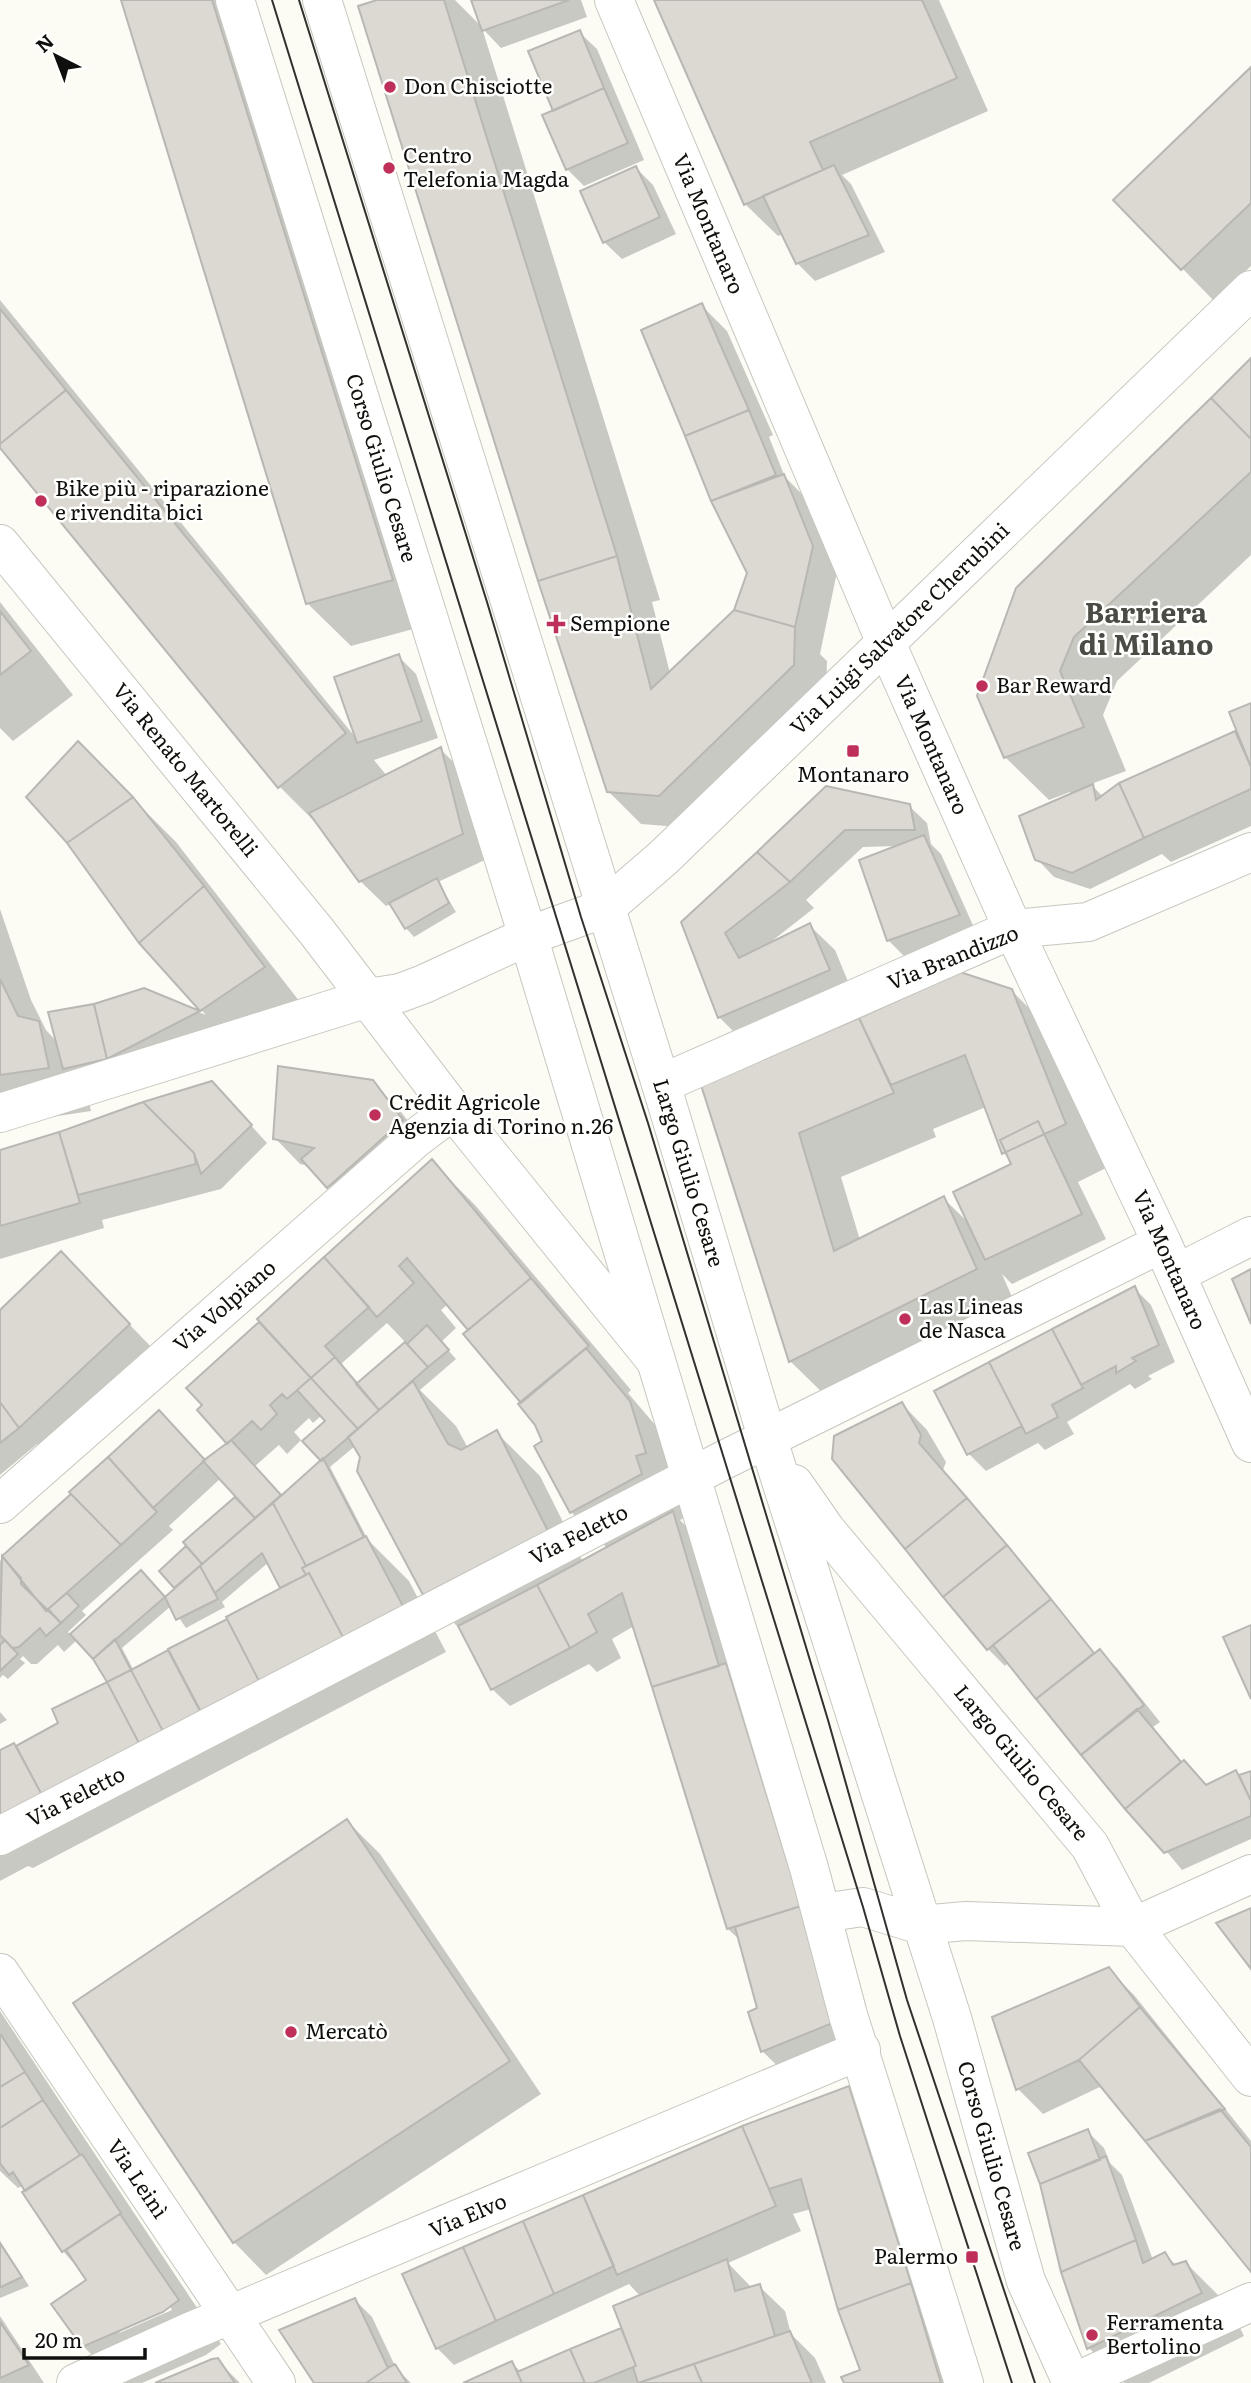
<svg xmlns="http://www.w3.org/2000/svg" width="1251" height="2383" font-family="Literata,serif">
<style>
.shadow{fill:#0003;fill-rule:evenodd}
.building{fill:#dcd9d3;stroke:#b9b7b1;stroke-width:2}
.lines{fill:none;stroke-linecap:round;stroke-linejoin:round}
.minor-casing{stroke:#c7c7c0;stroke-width:40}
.tertiary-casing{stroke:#c7c7c0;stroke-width:40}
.secondary-casing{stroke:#c7c7c0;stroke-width:40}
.minor{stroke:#fff;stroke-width:38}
.tertiary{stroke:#fff;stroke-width:38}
.secondary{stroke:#fff;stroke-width:38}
.tram{stroke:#31312e;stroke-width:2}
.poi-dot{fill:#be2f59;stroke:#fffffe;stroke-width:2.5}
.labels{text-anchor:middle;stroke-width:5;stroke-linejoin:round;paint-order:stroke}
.poi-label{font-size:21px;fill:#0f0f0d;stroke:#fffffe;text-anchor:start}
.street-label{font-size:21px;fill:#0f0f0d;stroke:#fffffe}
.district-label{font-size:28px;font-weight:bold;fill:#4b4b45;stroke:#fffffe}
</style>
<rect width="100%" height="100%" fill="#fcfcf5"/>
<path class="shadow" d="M 123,0 L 241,0 L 435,623 L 351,646 L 307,603 Z
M 383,0 L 455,0 L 483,28 L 473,0 L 581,0 L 587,17 L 501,48 L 482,28 L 660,600 L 652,602 L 670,673 L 736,610 L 749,573 L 713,501 L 687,435 L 702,306 L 727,331 L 773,435 L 769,437 L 785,477 L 809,501 L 837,572 L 820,654 L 827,661 L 826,697 L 692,828 L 641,824 L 608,791 Z
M 656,0 L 939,0 L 988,111 L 842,175 L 851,184 L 885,252 L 815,281 L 797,263 L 783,234 L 778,236 L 745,204 Z
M 579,32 L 597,49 L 644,160 L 584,186 L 567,169 L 555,112 Z
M 1251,69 L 1251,266 L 1214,301 L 1116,200 Z
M 636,168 L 653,185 L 676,234 L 622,259 L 604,242 Z
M 0,300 L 356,738 L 398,656 L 416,674 L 438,738 L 374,760 L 387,776 L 440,749 L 466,774 L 487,859 L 438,882 L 456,912 L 414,937 L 406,928 L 391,904 L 386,906 L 360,881 L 323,830 L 280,787 L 0,446 Z
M 1251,361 L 1251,555 L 1117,681 L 1103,715 L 1126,771 L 1091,784 L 1103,797 L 1234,733 L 1243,741 L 1251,705 L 1251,826 L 1171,862 L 1162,854 L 1090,889 L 1054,877 L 1037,859 L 1071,795 L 1070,792 L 1049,800 L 1005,757 L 979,696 Z
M 0,602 L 73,695 L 13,741 L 0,728 Z
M 78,744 L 176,842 L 307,1011 L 234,1042 L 141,1090 L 126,1075 L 85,1084 L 91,1111 L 12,1123 L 0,1111 L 0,909 L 31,1000 L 46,1030 L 58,1043 L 93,1006 L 144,990 L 206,1015 L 140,942 Z
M 909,806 L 927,823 L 931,844 L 941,854 L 976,932 L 905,957 L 888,940 L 898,846 L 863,847 L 806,900 L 814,908 L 772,941 L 809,925 L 835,950 L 854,996 L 745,1043 L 719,1017 L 683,923 L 758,854 Z
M 960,974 L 1011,990 L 1055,1034 L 1108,1167 L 1078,1182 L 1106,1239 L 1012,1284 L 1002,1274 L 1019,1313 L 834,1404 L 790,1361 L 703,1086 ZM 986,1107 L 1004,1153 L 1013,1164 L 970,1224 L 943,1198 L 860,1240 L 841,1177 L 936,1137 L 933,1129 Z
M 372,1082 L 398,1108 L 427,1146 L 354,1212 L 309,1166 L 300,1164 L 275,1138 Z
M 229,1101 L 267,1143 L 221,1189 L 102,1220 L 104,1228 L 0,1259 L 0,1151 L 60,1134 Z
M 432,1162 L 475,1205 L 631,1390 L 628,1393 L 673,1446 L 684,1518 L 680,1520 L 698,1538 L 864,2046 L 788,2076 L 762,2051 L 759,2009 L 741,1941 L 728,1929 L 634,1626 L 612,1639 L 621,1658 L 597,1672 L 589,1664 L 510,1706 L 492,1689 L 464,1633 L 425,1594 L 355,1446 L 330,1467 L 368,1540 L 409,1581 L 446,1652 L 33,1868 L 28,1866 L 0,1881 L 0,1752 L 14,1745 L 17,1748 L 61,1724 L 108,1682 L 94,1658 L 78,1639 L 64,1652 L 58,1645 L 37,1664 L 31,1664 L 23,1656 L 20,1659 L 25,1663 L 8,1679 L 3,1675 L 0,1678 L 0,1561 L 159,1412 L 206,1462 L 229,1444 L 265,1329 ZM 448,1304 L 523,1403 L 544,1441 L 571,1512 L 607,1548 L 583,1562 L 540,1476 L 497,1433 L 468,1448 L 456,1426 L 420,1390 L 456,1359 L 441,1342 L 456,1328 L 441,1310 ZM 387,1323 L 407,1344 L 359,1384 L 341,1364 ZM 322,1415 L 327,1421 L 323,1461 L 282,1497 L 254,1467 L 279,1445 L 287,1454 L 301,1440 L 294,1432 L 309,1418 L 313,1423 ZM 221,1478 L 238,1497 L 185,1542 L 189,1546 L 161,1571 L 177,1588 L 165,1599 L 141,1573 L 71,1635 L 68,1632 L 86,1615 L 82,1611 L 173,1530 L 169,1526 ZM 269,1562 L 283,1589 L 133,1669 L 122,1648 L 171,1606 L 186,1628 L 225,1607 L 222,1602 Z
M 86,1279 L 154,1350 L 45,1452 L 37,1444 L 0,1475 L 0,1312 Z
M 1134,1288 L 1151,1305 L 1175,1362 L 1148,1376 L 1152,1379 L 1135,1389 L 1130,1384 L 1067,1422 L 1074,1434 L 1045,1450 L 1038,1443 L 986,1471 L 969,1454 Z
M 902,1404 L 927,1430 L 946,1462 L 943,1470 L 1095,1654 L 1100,1651 L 1117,1668 L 1160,1722 L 1153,1727 L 1183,1763 L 1207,1786 L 1236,1772 L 1240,1776 L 1251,1772 L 1251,1839 L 1182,1870 L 1009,1662 L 1005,1666 L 988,1649 Z
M 0,1712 L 7,1720 L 0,1724 Z
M 347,1821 L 380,1854 L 541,2094 L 266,2275 L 234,2242 Z
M 1108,1969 L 1134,1995 L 1251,2141 L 1251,2269 L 1102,2086 L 1043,2114 L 1018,2089 L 994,2018 Z
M 0,2011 L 221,2344 L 206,2355 L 142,2383 L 120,2383 L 83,2346 L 89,2281 L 63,2251 L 25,2193 L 27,2191 L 22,2186 L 18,2188 L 0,2171 ZM 170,2306 L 172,2310 L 119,2333 L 125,2326 Z
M 848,2088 L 874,2113 L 958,2383 L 846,2383 L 862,2371 L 811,2209 L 793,2214 L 801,2231 L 728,2263 L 752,2288 L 759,2286 L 785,2311 L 791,2334 L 815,2358 L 826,2383 L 467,2383 L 512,2363 L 521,2372 L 621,2330 L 626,2335 L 641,2297 L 629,2284 L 454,2365 L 437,2348 L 585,2196 L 743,2127 Z
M 1087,2131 L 1104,2148 L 1110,2163 L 1122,2175 L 1153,2260 L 1165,2254 L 1177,2266 L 1186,2263 L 1229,2306 L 1244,2336 L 1149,2383 L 1124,2383 L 1089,2348 Z
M 0,2241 L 29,2286 L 0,2298 Z
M 355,2300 L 372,2317 L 396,2368 L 411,2383 L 316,2383 Z
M 0,2316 L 44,2383 L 0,2383 Z
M 219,2362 L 240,2383 L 159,2383 Z"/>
<path class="building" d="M 121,0 L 212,0 L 393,580 L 306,604 Z
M 377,0 L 444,0 L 617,556 L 538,581 L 358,6 Z
M 471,0 L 569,0 L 482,31 Z
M 654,0 L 922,0 L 957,78 L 810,142 L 823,170 L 744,205 Z
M 580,30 L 604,88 L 553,111 L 528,51 Z
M 1251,67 L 1251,203 L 1181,270 L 1113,200 Z
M 604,88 L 628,143 L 566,170 L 542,115 Z
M 834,165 L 869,235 L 796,264 L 763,196 Z
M 636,166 L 660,217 L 603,243 L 580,191 Z
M 702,303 L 749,410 L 685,436 L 641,330 Z
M 0,309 L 66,390 L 0,444 Z
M 1251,358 L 1251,439 L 1211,398 Z
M 66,390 L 346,733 L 278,788 L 0,448 L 0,444 Z
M 1211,398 L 1251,439 L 1251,472 L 1074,637 L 1060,671 L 1084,727 L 1004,758 L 977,696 L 1016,588 Z
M 749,410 L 776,475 L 711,501 L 685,436 Z
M 784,474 L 813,546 L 795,627 L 734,610 L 747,573 L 711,501 Z
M 617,556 L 651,689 L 734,610 L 795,627 L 794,665 L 659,796 L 607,792 L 538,581 Z
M 0,611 L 31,651 L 0,675 Z
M 399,654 L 422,721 L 357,743 L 334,677 Z
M 1251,703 L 1251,767 L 1229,712 Z
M 1235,731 L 1251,767 L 1251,789 L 1144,838 L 1119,783 Z
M 78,741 L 133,797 L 67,843 L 26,797 Z
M 441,747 L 463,834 L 359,882 L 309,813 Z
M 1119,783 L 1144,838 L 1072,873 L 1035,860 L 1019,816 L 1093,784 L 1096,800 Z
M 826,786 L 910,804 L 915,830 L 845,830 L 790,882 L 757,852 Z
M 133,797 L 204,886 L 139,943 L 67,843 Z
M 924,835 L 960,915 L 887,941 L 859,860 Z
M 757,852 L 790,882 L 725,933 L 739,958 L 810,923 L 830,970 L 718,1018 L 681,922 Z
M 437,878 L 449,903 L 405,929 L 389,903 Z
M 204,886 L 265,967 L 200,1011 L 139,943 Z
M 960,972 L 1012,989 L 1066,1124 L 1002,1154 L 965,1055 L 891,1085 L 859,1018 Z
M 0,979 L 18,1016 L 39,1021 L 49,1068 L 0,1075 Z
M 144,988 L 200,1011 L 107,1059 L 94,1004 Z
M 94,1004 L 107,1059 L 63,1069 L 48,1012 Z
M 859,1018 L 894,1093 L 799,1133 L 834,1251 L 944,1196 L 977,1269 L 789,1362 L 701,1085 Z
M 278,1066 L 373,1080 L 403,1120 L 327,1188 L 301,1159 L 314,1148 L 273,1139 Z
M 212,1081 L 252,1125 L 201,1174 L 194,1153 L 143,1102 Z
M 143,1102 L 194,1153 L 196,1164 L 78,1195 L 59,1132 Z
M 1038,1121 L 1082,1214 L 985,1260 L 953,1192 L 1011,1164 L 1000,1140 Z
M 59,1132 L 80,1203 L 0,1226 L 0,1150 Z
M 432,1159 L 531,1278 L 468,1330 L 407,1258 L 399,1266 L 414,1283 L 377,1317 L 324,1257 Z
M 61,1251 L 130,1324 L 19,1428 L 0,1402 L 0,1310 Z
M 324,1257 L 369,1307 L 325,1346 L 335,1357 L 311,1378 L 257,1319 Z
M 1251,1269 L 1251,1324 L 1232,1279 Z
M 531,1278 L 589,1346 L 521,1403 L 463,1334 Z
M 1135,1286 L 1159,1345 L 1132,1358 L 1136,1361 L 1116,1373 L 1116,1366 L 1081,1385 L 1052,1329 Z
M 259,1322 L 311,1378 L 287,1399 L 282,1394 L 270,1405 L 277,1414 L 261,1430 L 252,1421 L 227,1444 L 197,1410 L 202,1405 L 186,1388 Z
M 427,1325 L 449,1350 L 428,1367 L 407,1344 Z
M 1052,1329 L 1083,1388 L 1052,1405 L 1058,1417 L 1026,1434 L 989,1362 Z
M 405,1342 L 428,1367 L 379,1410 L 356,1384 Z
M 586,1348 L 630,1401 L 646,1453 L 636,1456 L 642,1474 L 570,1513 L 534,1446 L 542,1441 L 535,1425 L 518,1404 Z
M 335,1357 L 379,1410 L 358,1429 L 311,1378 Z
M 989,1362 L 1022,1426 L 967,1455 L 934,1391 Z
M 311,1378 L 358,1429 L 321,1461 L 302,1441 L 325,1421 L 297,1390 Z
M 413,1381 L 448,1444 L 461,1450 L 497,1430 L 548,1531 L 423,1595 L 357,1471 L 360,1457 L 348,1437 Z
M 0,1402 L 19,1428 L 0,1443 Z
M 902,1402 L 921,1435 L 919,1443 L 967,1498 L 905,1549 L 832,1459 L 834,1436 Z
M 159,1410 L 205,1460 L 153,1508 L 108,1457 Z
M 231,1440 L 281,1495 L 255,1518 L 203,1461 Z
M 108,1457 L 157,1512 L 121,1545 L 69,1492 Z
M 323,1458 L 364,1537 L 306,1566 L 273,1503 Z
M 71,1494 L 121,1545 L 46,1611 L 2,1556 Z
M 235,1497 L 255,1518 L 202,1564 L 183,1542 Z
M 967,1498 L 1007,1545 L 943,1597 L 905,1549 Z
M 273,1503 L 306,1566 L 302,1568 L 306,1575 L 280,1588 L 262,1553 L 215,1593 L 200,1566 Z
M 673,1511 L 719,1666 L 652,1687 L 622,1593 L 588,1614 L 597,1632 L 570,1648 L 537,1585 Z
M 366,1536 L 404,1608 L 344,1639 L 309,1573 L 306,1575 L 302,1568 Z
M 1007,1545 L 1051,1599 L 987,1650 L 943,1597 Z
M 186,1546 L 202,1564 L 174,1588 L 159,1571 Z
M 2,1556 L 21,1578 L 21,1584 L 61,1623 L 46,1636 L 40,1628 L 19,1647 L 12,1648 L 0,1635 Z
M 200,1566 L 218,1599 L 176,1620 L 165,1597 Z
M 141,1570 L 165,1597 L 93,1659 L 70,1634 Z
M 309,1573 L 344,1639 L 259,1681 L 226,1617 Z
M 537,1585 L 570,1648 L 491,1690 L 458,1626 Z
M 67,1593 L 79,1606 L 61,1623 L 48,1609 Z
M 1051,1599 L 1094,1653 L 1036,1699 L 993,1645 Z
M 227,1619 L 259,1681 L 201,1712 L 168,1649 Z
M 1251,1625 L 1251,1699 L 1223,1637 Z
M 115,1639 L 131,1670 L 107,1682 L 93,1659 Z
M 5,1640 L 18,1654 L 0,1671 L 0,1645 Z
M 1100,1649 L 1144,1705 L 1081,1755 L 1036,1699 Z
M 168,1650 L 202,1715 L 165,1735 L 131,1670 Z
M 726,1663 L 801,1906 L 727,1929 L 652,1687 Z
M 131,1670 L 165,1735 L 140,1745 L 107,1682 Z
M 107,1682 L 140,1745 L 43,1797 L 16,1746 L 58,1723 L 52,1709 Z
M 1137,1709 L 1181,1762 L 1125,1809 L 1081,1755 Z
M 14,1743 L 43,1797 L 0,1819 L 0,1750 Z
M 1184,1760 L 1206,1785 L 1236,1770 L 1251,1801 L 1251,1816 L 1164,1853 L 1125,1809 Z
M 1251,1771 L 1251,1801 L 1239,1775 Z
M 347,1819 L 510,2061 L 233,2243 L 73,2003 Z
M 801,1906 L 840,2020 L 761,2052 L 748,2012 L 757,2008 L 735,1927 Z
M 1251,1908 L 1251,1969 L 1216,1923 Z
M 1109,1967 L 1140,2007 L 1079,2060 L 1016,2090 L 992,2017 Z
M 1140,2007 L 1225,2109 L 1145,2141 L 1079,2060 Z
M 1,2035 L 25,2072 L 0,2087 L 0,2036 Z
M 25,2072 L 43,2100 L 0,2128 L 0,2087 Z
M 849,2086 L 911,2283 L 838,2310 L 801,2179 L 769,2189 L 742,2126 Z
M 43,2100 L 80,2155 L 25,2191 L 13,2172 L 9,2175 L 0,2163 L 0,2128 Z
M 1220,2109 L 1251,2147 L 1251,2272 L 1145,2141 Z
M 742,2126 L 776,2206 L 617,2275 L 583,2195 Z
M 1088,2129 L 1100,2160 L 1040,2184 L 1028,2153 Z
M 82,2154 L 121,2213 L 62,2252 L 22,2192 Z
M 1106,2156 L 1136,2240 L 1061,2272 L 1040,2184 Z
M 583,2195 L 614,2266 L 554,2294 L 523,2221 Z
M 120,2214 L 179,2300 L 163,2312 L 82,2347 L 51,2304 L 86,2280 L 66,2250 Z
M 523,2221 L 554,2294 L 496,2321 L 463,2247 Z
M 1136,2240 L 1143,2263 L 1165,2252 L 1173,2265 L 1186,2261 L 1202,2293 L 1087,2349 L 1061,2272 Z
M 0,2243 L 22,2277 L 1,2287 L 0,2286 Z
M 463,2247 L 496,2321 L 436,2349 L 402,2274 Z
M 727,2259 L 735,2291 L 760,2284 L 775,2336 L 638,2383 L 633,2367 L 636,2366 L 613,2306 Z
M 911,2283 L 941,2383 L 844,2383 L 841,2377 L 860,2370 L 838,2310 Z
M 355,2298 L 388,2368 L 366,2383 L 314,2383 L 279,2330 Z
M 0,2322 L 29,2365 L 0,2378 Z
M 621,2328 L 636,2366 L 594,2383 L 585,2383 L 570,2349 Z
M 790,2331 L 812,2383 L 702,2383 L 694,2364 Z
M 570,2349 L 585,2383 L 522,2383 L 517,2372 Z
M 218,2358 L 235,2383 L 155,2383 L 212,2359 Z
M 512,2361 L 522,2383 L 463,2383 Z
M 395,2364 L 407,2383 L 366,2383 L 388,2368 Z
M 694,2364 L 702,2383 L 639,2383 Z"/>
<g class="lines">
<defs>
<path id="minor" d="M 614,0 L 886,643 L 1013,929 L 1162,1243 L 1251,1443
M 661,1084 L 1013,929 L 1088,922 L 1251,852
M 1176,1274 L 1251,1236
M 0,1504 L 416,1138 L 453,1110
M 0,1836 L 724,1460 L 1162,1243
M 1133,1927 L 1251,1874
M 0,1973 L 276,2383
M 76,2383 L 189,2332 L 861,2050
M 1073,2383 L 1251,2302"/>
<path id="tertiary" d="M 0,544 L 317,932 L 453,1110 L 656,1361
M 0,1113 L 368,998 L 400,993 L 424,984 L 528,936 L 605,908 L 663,858 L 1251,290"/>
<path id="secondary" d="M 235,0 L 528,936 L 809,1868 L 848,2015 L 964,2383
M 322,0 L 661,1084 L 768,1440 L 952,2018 L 1026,2281 L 1072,2383
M 794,1484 L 826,1530 L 1090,1846 L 1133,1927 L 1251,2077
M 822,1913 L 863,1907 L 921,1925 L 966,1921 L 1133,1927"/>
</defs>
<use href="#minor" class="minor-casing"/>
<use href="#tertiary" class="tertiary-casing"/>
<use href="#secondary" class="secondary-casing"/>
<use href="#minor" class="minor"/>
<use href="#tertiary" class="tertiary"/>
<use href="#secondary" class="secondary"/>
<path class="tram" d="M 272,0 L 863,1907 L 900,2036 L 1012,2383
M 299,0 L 487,602 L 581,917 L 648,1123 L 828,1720 L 907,2000 L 1035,2383"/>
</g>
<g class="poi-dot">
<circle cx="390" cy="87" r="7"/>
<circle cx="389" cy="168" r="7"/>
<circle cx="41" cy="501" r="7"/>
<path d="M552.5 613.5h7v7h7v7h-7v7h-7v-7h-7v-7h7z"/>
<circle cx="982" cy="686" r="7"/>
<rect x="846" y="744" width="14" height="14" rx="3.5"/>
<circle cx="375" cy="1115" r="7"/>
<circle cx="905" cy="1319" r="7"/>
<circle cx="291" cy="2032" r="7"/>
<rect x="965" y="2250" width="14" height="14" rx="3.5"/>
<circle cx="1092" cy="2335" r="7"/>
</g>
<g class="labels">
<g class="poi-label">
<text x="404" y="94">Don Chisciotte</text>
<text x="403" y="163">Centro<tspan x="403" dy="24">Telefonia Magda</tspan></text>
<text x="55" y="496">Bike più - riparazione<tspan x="55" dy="24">e rivendita bici</tspan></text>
<text x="570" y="631">Sempione</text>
<text x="996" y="693">Bar Reward</text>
<text x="853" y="782" text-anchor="middle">Montanaro</text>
<text x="389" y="1110">Crédit Agricole<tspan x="389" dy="24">Agenzia di Torino n.26</tspan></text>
<text x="919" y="1314">Las Lineas<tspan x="919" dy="24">de Nasca</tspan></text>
<text x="305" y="2039">Mercatò</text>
<text x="958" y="2264" text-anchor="end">Palermo</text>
<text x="1106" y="2330">Ferramenta<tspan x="1106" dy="24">Bertolino</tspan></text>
</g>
<g class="street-label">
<text transform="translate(708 224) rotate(67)" y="7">Via Montanaro</text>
<text transform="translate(381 468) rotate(73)" y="7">Corso Giulio Cesare</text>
<text transform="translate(900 629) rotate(-44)" y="7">Via Luigi Salvatore Cherubini</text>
<text transform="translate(931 745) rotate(66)" y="7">Via Montanaro</text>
<text transform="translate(185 770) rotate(51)" y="7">Via Renato Martorelli</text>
<text transform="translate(953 958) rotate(-22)" y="7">Via Brandizzo</text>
<text transform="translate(688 1173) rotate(73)" y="7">Largo Giulio Cesare</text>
<text transform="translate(1169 1260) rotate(66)" y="7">Via Montanaro</text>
<text transform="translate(225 1306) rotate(-41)" y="7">Via Volpiano</text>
<text transform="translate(579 1535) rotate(-27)" y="7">Via Feletto</text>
<text transform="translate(1021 1763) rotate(50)" y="7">Largo Giulio Cesare</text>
<text transform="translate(76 1797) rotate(-27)" y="7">Via Feletto</text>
<text transform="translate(991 2156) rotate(74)" y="7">Corso Giulio Cesare</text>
<text transform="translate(137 2179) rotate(56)" y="7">Via Leinì</text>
<text transform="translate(468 2216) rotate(-23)" y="7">Via Elvo</text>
</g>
<g class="district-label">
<text x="1146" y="623">Barriera<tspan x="1146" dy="32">di Milano</tspan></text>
</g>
</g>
<g transform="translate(56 56) rotate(318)" stroke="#fffffe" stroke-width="5" paint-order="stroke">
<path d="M0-5L12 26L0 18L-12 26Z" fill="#0f0f0d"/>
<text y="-10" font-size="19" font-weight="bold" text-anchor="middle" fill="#0f0f0d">N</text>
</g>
<path d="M24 2348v10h121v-10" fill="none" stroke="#0f0f0d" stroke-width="3.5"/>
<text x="35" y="2348" font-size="21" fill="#0f0f0d" stroke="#fffffe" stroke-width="5" paint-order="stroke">20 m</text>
</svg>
